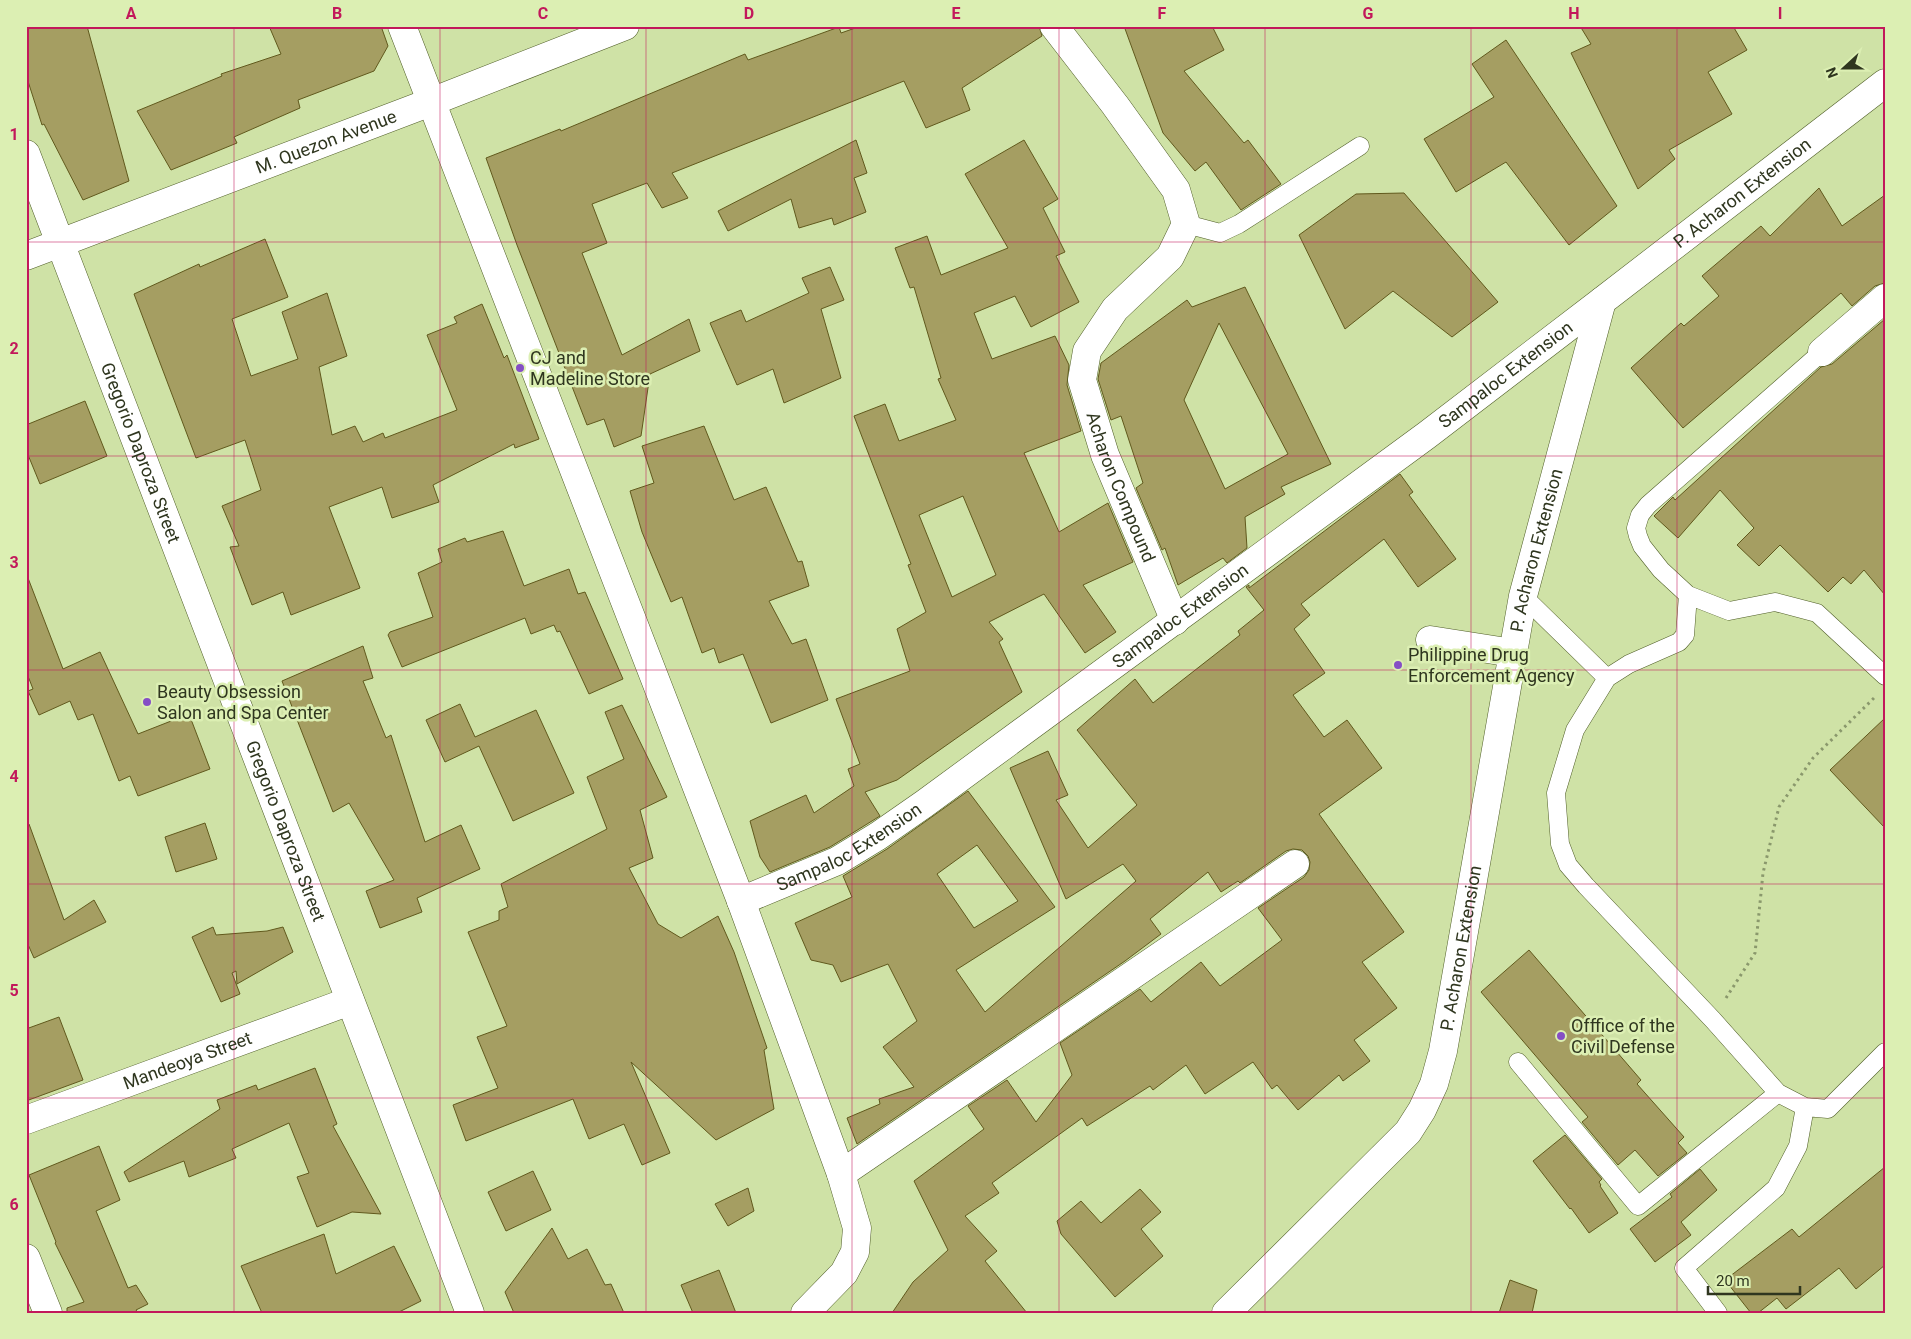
<svg xmlns="http://www.w3.org/2000/svg" width="1911" height="1339" font-family="Roboto,sans-serif">
<style>
.building{fill:#a59e62;stroke:#61591d;fill-rule:evenodd}
.lines{fill:none;stroke-linecap:round;stroke-linejoin:round}
.lane-casing{stroke:#515f29;stroke-width:19}
.street-casing{stroke:#515f29;stroke-width:29}
.secondary-casing{stroke:#515f29;stroke-width:29}
.path{stroke:#8a986c;stroke-width:3;stroke-dasharray:2.5 4;stroke-linecap:butt}
.lane{stroke:#fff;stroke-width:18}
.street{stroke:#fff;stroke-width:28}
.secondary{stroke:#fff;stroke-width:28}
.grid{fill:none;stroke:#c2185b;stroke-width:1;stroke-opacity:0.55}
.poi-dot{fill:#854ec5;stroke:#dcefb3;stroke-width:2}
.labels{text-anchor:middle;stroke-width:5;stroke-linejoin:round;paint-order:stroke}
.street-label{font-size:18px;fill:#2f361f;stroke:#dcefb3}
.poi-label{font-size:18px;fill:#2f361f;stroke:#dcefb3;text-anchor:start}
.neatline{fill:none;stroke:#c2185b;stroke-width:2}
.grid-label{font-size:16px;text-anchor:middle;font-weight:bold;fill:#c2185b}
</style>
<rect width="100%" height="100%" fill="#cfe2a6"/>
<path class="building" d="M 26,26 L 87,26 L 129,181 L 83,200 L 44,124 L 42,125 L 26,75 Z
M 269,26 L 381,26 L 388,46 L 374,71 L 298,100 L 300,108 L 234,137 L 237,143 L 171,170 L 137,111 L 222,76 L 221,74 L 281,54 Z
M 861,26 L 1039,26 L 1042,36 L 962,88 L 970,110 L 926,128 L 904,81 L 672,173 L 688,198 L 662,208 L 647,183 L 592,204 L 607,243 L 582,253 L 622,355 L 689,319 L 700,351 L 650,374 L 641,436 L 614,447 L 604,419 L 587,425 L 517,245 L 486,158 L 560,129 L 561,131 L 745,54 L 748,60 L 839,27 L 841,33 Z
M 1124,26 L 1212,26 L 1224,50 L 1184,71 L 1244,143 L 1248,140 L 1281,184 L 1241,210 L 1206,162 L 1195,171 L 1163,133 Z
M 1580,26 L 1733,26 L 1747,50 L 1708,72 L 1732,114 L 1669,150 L 1675,159 L 1638,189 L 1571,53 L 1591,44 Z
M 1506,40 L 1617,206 L 1569,245 L 1506,162 L 1456,192 L 1424,139 L 1494,97 L 1472,64 Z
M 856,140 L 867,173 L 854,178 L 866,212 L 834,225 L 832,218 L 799,228 L 791,199 L 728,231 L 718,211 Z
M 1024,140 L 1058,199 L 1043,208 L 1065,252 L 1056,256 L 1079,302 L 1031,327 L 1015,296 L 974,313 L 992,359 L 1055,336 L 1069,365 L 1067,385 L 1081,431 L 1024,453 L 1059,532 L 1108,503 L 1133,562 L 1083,585 L 1116,632 L 1085,653 L 1044,594 L 989,622 L 1003,639 L 999,642 L 1022,692 L 897,780 L 865,792 L 880,816 L 830,847 L 770,872 L 760,857 L 750,821 L 806,795 L 814,813 L 854,786 L 848,769 L 860,764 L 836,699 L 910,671 L 897,629 L 926,612 L 908,565 L 911,564 L 854,416 L 885,404 L 899,441 L 956,420 L 938,379 L 941,378 L 914,287 L 910,288 L 895,248 L 927,236 L 941,275 L 1008,248 L 965,174 ZM 963,496 L 996,575 L 952,597 L 919,515 Z
M 1819,188 L 1842,226 L 1885,195 L 1885,283 L 1875,286 L 1852,306 L 1841,293 L 1683,428 L 1631,368 L 1681,323 L 1684,326 L 1719,296 L 1702,276 L 1761,226 L 1770,236 Z
M 1404,193 L 1498,302 L 1452,337 L 1393,291 L 1345,329 L 1299,235 L 1356,194 Z
M 265,239 L 288,297 L 232,319 L 251,376 L 298,359 L 282,312 L 327,293 L 347,356 L 319,367 L 332,435 L 355,426 L 363,442 L 383,433 L 385,438 L 457,410 L 427,335 L 457,323 L 454,317 L 482,304 L 504,358 L 507,355 L 539,439 L 515,448 L 514,444 L 433,485 L 439,502 L 392,518 L 382,487 L 329,507 L 360,588 L 291,615 L 283,592 L 252,605 L 230,547 L 239,546 L 222,506 L 261,490 L 245,440 L 196,458 L 134,294 L 199,264 L 200,267 Z
M 830,267 L 844,300 L 821,309 L 841,378 L 784,403 L 773,369 L 737,385 L 710,323 L 741,310 L 746,322 L 809,293 L 802,278 Z
M 1245,287 L 1331,464 L 1281,487 L 1285,494 L 1245,517 L 1247,548 L 1227,563 L 1223,558 L 1178,585 L 1165,548 L 1162,550 L 1136,488 L 1143,483 L 1121,416 L 1111,420 L 1098,379 L 1101,363 L 1187,300 L 1192,307 ZM 1219,323 L 1288,454 L 1225,489 L 1184,400 Z
M 1885,319 L 1885,595 L 1864,570 L 1851,584 L 1843,577 L 1828,592 L 1780,545 L 1759,566 L 1737,545 L 1754,528 L 1720,490 L 1678,538 L 1654,516 L 1673,497 L 1675,500 L 1821,367 L 1832,364 Z
M 85,401 L 107,456 L 40,484 L 26,450 L 26,425 Z
M 704,426 L 734,500 L 766,487 L 798,562 L 802,561 L 809,586 L 769,601 L 792,644 L 806,639 L 828,700 L 771,723 L 743,654 L 719,663 L 714,648 L 702,653 L 682,597 L 671,602 L 642,532 L 630,491 L 654,483 L 642,446 Z
M 1400,474 L 1413,492 L 1409,495 L 1456,559 L 1418,587 L 1384,539 L 1301,604 L 1310,615 L 1294,629 L 1325,673 L 1293,695 L 1324,737 L 1347,720 L 1382,768 L 1319,814 L 1404,932 L 1362,962 L 1397,1008 L 1354,1040 L 1370,1061 L 1343,1081 L 1339,1075 L 1298,1110 L 1277,1085 L 1272,1089 L 1253,1062 L 1205,1094 L 1186,1065 L 1153,1090 L 1150,1086 L 1087,1126 L 1082,1118 L 992,1183 L 999,1193 L 965,1216 L 997,1251 L 985,1261 L 1027,1313 L 892,1313 L 913,1282 L 948,1250 L 914,1181 L 984,1129 L 968,1106 L 1007,1080 L 1036,1122 L 1072,1075 L 1060,1043 L 1140,989 L 1151,1002 L 1201,962 L 1220,986 L 1282,940 L 1258,908 L 1304,877 L 1309,870 L 1310,862 L 1308,856 L 1302,850 L 1293,849 L 1286,851 L 1240,883 L 1238,881 L 1221,892 L 1208,872 L 1150,919 L 1161,934 L 1125,961 L 857,1144 L 847,1118 L 880,1104 L 879,1099 L 914,1087 L 883,1047 L 917,1021 L 888,964 L 841,982 L 833,965 L 811,960 L 795,923 L 852,897 L 843,876 L 887,849 L 968,791 L 1055,907 L 956,970 L 985,1012 L 1136,881 L 1123,864 L 1066,899 L 1010,768 L 1048,751 L 1068,795 L 1056,800 L 1088,848 L 1137,805 L 1077,730 L 1135,679 L 1153,703 L 1240,635 L 1238,631 L 1264,610 L 1246,587 L 1249,585 L 1249,588 ZM 977,845 L 1018,901 L 974,928 L 937,874 Z
M 503,531 L 524,586 L 569,569 L 578,594 L 585,592 L 623,679 L 589,694 L 560,631 L 557,632 L 554,625 L 531,634 L 525,618 L 402,667 L 388,635 L 390,632 L 433,617 L 418,573 L 442,562 L 438,549 L 465,538 L 467,542 Z
M 26,578 L 28,578 L 63,669 L 100,652 L 138,734 L 189,714 L 210,769 L 138,796 L 130,776 L 119,781 L 93,714 L 78,720 L 70,701 L 39,715 L 28,691 L 33,689 L 26,671 Z
M 363,646 L 373,678 L 363,681 L 386,738 L 391,735 L 425,842 L 461,825 L 480,869 L 417,898 L 422,912 L 380,928 L 366,891 L 394,880 L 349,803 L 333,812 L 282,681 Z
M 460,704 L 475,737 L 536,710 L 574,793 L 513,821 L 479,746 L 445,762 L 426,720 Z
M 622,705 L 667,797 L 640,810 L 653,858 L 629,868 L 658,924 L 681,938 L 718,916 L 734,952 L 767,1048 L 764,1050 L 774,1109 L 716,1140 L 631,1062 L 670,1153 L 642,1165 L 624,1124 L 589,1139 L 573,1099 L 466,1141 L 453,1105 L 498,1088 L 477,1037 L 507,1026 L 468,932 L 499,920 L 499,911 L 508,907 L 501,884 L 607,829 L 587,777 L 624,759 L 605,712 Z
M 1885,718 L 1885,828 L 1830,770 Z
M 205,823 L 217,859 L 176,872 L 165,837 Z
M 26,824 L 29,824 L 64,920 L 94,900 L 106,922 L 34,958 L 26,940 Z
M 213,927 L 216,935 L 267,931 L 283,927 L 293,952 L 237,984 L 236,971 L 232,973 L 240,994 L 221,1002 L 192,937 Z
M 1529,950 L 1641,1080 L 1637,1084 L 1684,1137 L 1678,1143 L 1687,1153 L 1658,1176 L 1635,1150 L 1618,1165 L 1582,1122 L 1588,1117 L 1481,992 Z
M 59,1017 L 83,1080 L 26,1101 L 26,1029 Z
M 315,1068 L 337,1124 L 333,1126 L 381,1214 L 352,1212 L 317,1227 L 297,1177 L 309,1173 L 289,1123 L 232,1149 L 236,1158 L 189,1177 L 184,1161 L 129,1182 L 124,1172 L 220,1109 L 217,1100 L 256,1085 L 258,1090 Z
M 1565,1135 L 1602,1179 L 1599,1182 L 1601,1185 L 1600,1186 L 1618,1213 L 1589,1233 L 1571,1208 L 1570,1209 L 1533,1161 Z
M 99,1146 L 120,1200 L 96,1211 L 128,1288 L 136,1285 L 148,1304 L 136,1310 L 138,1313 L 67,1313 L 67,1308 L 84,1302 L 55,1243 L 56,1242 L 29,1175 Z
M 1885,1167 L 1885,1265 L 1856,1289 L 1839,1268 L 1786,1309 L 1777,1298 L 1758,1313 L 1751,1313 L 1725,1280 L 1792,1229 L 1799,1237 Z
M 1700,1169 L 1717,1190 L 1681,1222 L 1691,1235 L 1655,1262 L 1630,1229 L 1672,1197 L 1670,1194 Z
M 533,1171 L 551,1210 L 506,1231 L 488,1192 Z
M 748,1188 L 754,1211 L 728,1226 L 715,1204 Z
M 1140,1189 L 1161,1212 L 1141,1229 L 1163,1256 L 1115,1297 L 1061,1234 L 1057,1221 L 1081,1201 L 1101,1223 Z
M 552,1228 L 568,1259 L 587,1249 L 605,1285 L 611,1284 L 624,1313 L 514,1313 L 505,1292 Z
M 324,1234 L 336,1274 L 394,1246 L 421,1301 L 397,1313 L 262,1313 L 241,1266 Z
M 719,1270 L 736,1313 L 693,1313 L 681,1285 Z
M 1510,1280 L 1537,1290 L 1532,1313 L 1499,1313 Z"/>
<g class="lines">
<defs>
<path id="lane" d="M 1186,224 L 1220,233 L 1239,224 L 1360,146
M 1822,352 L 1648,505 L 1640,515 L 1636,528 L 1638,536 L 1642,546 L 1661,570 L 1688,595 L 1729,611 L 1775,602 L 1817,613 L 1885,676
M 1688,595 L 1685,635 L 1679,642 L 1629,664 L 1607,678 L 1575,730 L 1556,793 L 1560,844 L 1568,865 L 1586,886 L 1713,1020 L 1778,1093 L 1805,1107 L 1828,1109 L 1885,1052
M 1523,596 L 1607,678
M 1518,1062 L 1638,1206 L 1778,1093
M 1718,1313 L 1684,1268 L 1776,1188 L 1798,1146 L 1805,1107"/>
<g id="street">
<path d="M 402,26 L 741,901 L 841,1174 L 857,1228 L 855,1252 L 844,1273 L 805,1313"/>
<path id="s1" d="M 1054,26 L 1115,105 L 1176,190 L 1186,224 L 1170,257 L 1115,309 L 1087,351 L 1082,380 L 1105,455 L 1175,621"/>
<path d="M 1822,352 L 1885,298"/>
<path d="M 1430,640 L 1513,653"/>
<path id="s2" d="M 741,901 L 837,861 L 878,836 L 924,804 L 1427,435 L 1602,301"/>
<path id="s3" d="M 26,1120 L 350,1001"/>
<path d="M 841,1174 L 1295,864"/>
<path d="M 26,1258 L 48,1313"/>
</g>
<g id="secondary">
<path id="s4" d="M 26,154 L 470,1313"/>
<path id="s5" d="M 26,256 L 431,102 L 625,26"/>
<path id="s6" d="M 1226,1313 L 1408,1132 L 1422,1110 L 1434,1084 L 1443,1051 L 1523,596 L 1602,301 L 1885,83"/>
</g>
</defs>
<use href="#lane" class="lane-casing"/>
<use href="#street" class="street-casing"/>
<use href="#secondary" class="secondary-casing"/>
<path class="path" d="M 1726,998 L 1755,953 L 1763,873 L 1779,807 L 1813,758 L 1874,698"/>
<use href="#lane" class="lane"/>
<use href="#street" class="street"/>
<use href="#secondary" class="secondary"/>
</g>
<path class="grid" d="M 234,26 L 234,1313M 440,26 L 440,1313M 646,26 L 646,1313M 852,26 L 852,1313M 1059,26 L 1059,1313M 1265,26 L 1265,1313M 1471,26 L 1471,1313M 1677,26 L 1677,1313M 26,242 L 1885,242M 26,456 L 1885,456M 26,670 L 1885,670M 26,884 L 1885,884M 26,1098 L 1885,1098"/>
<g class="poi-dot">
<circle cx="520" cy="368" r="5"/>
<circle cx="1398" cy="665" r="5"/>
<circle cx="147" cy="702" r="5"/>
<circle cx="1561" cy="1036" r="5"/>
</g>
<g class="labels">
<g class="street-label">
<text dy="6" stroke="none"><textPath href="#s5" startOffset="321">M. Quezon Avenue</textPath></text>
<text dy="6" stroke="none"><textPath href="#s6" startOffset="1290">P. Acharon Extension</textPath></text>
<text dy="6" stroke="none"><textPath href="#s2" startOffset="931">Sampaloc Extension</textPath></text>
<text dy="6" stroke="none"><textPath href="#s4" startOffset="320">Gregorio Daproza Street</textPath></text>
<text dy="6" stroke="none"><textPath href="#s1" startOffset="546">Acharon Compound</textPath></text>
<text dy="6" stroke="none"><textPath href="#s6" startOffset="855">P. Acharon Extension</textPath></text>
<text dy="6" stroke="none"><textPath href="#s2" startOffset="526">Sampaloc Extension</textPath></text>
<text dy="6" stroke="none"><textPath href="#s4" startOffset="725">Gregorio Daproza Street</textPath></text>
<text dy="6" stroke="none"><textPath href="#s2" startOffset="121">Sampaloc Extension</textPath></text>
<text dy="6" stroke="none"><textPath href="#s6" startOffset="450">P. Acharon Extension</textPath></text>
<text dy="6" stroke="none"><textPath href="#s3" startOffset="172">Mandeoya Street</textPath></text>
</g>
<g class="poi-label">
<text x="530" y="364">CJ and<tspan x="530" dy="21">Madeline Store</tspan></text>
<text x="1408" y="661">Philippine Drug<tspan x="1408" dy="21">Enforcement Agency</tspan></text>
<text x="157" y="698">Beauty Obsession<tspan x="157" dy="21">Salon and Spa Center</tspan></text>
<text x="1571" y="1032">Offfice of the<tspan x="1571" dy="21">Civil Defense</tspan></text>
</g>
</g>
<rect width="1911" height="1339" fill="none" stroke="#dcefb3" stroke-width="55"/>
<g transform="translate(1844 68) rotate(249)" stroke="#dcefb3" stroke-width="4" paint-order="stroke">
<path d="M0-4L9 19L0 12L-9 19Z" fill="#2f361f"/>
<text y="-8" font-size="14" font-weight="bold" text-anchor="middle" fill="#2f361f">N</text>
</g>
<path d="M1708 1286v8h92v-8" fill="none" stroke="#2f361f" stroke-width="2.5"/>
<text x="1716" y="1286" font-size="15" fill="#2f361f" stroke="#dcefb3" stroke-width="4" paint-order="stroke">20 m</text>
<rect x="28" y="28" width="1856" height="1284" class="neatline"/>
<g class="grid-label">
<text x="131" y="19">A</text>
<text x="337" y="19">B</text>
<text x="543" y="19">C</text>
<text x="749" y="19">D</text>
<text x="956" y="19">E</text>
<text x="1162" y="19">F</text>
<text x="1368" y="19">G</text>
<text x="1574" y="19">H</text>
<text x="1780" y="19">I</text>
<text x="14" y="140">1</text>
<text x="14" y="354">2</text>
<text x="14" y="568">3</text>
<text x="14" y="782">4</text>
<text x="14" y="996">5</text>
<text x="14" y="1210">6</text>
</g>
</svg>
